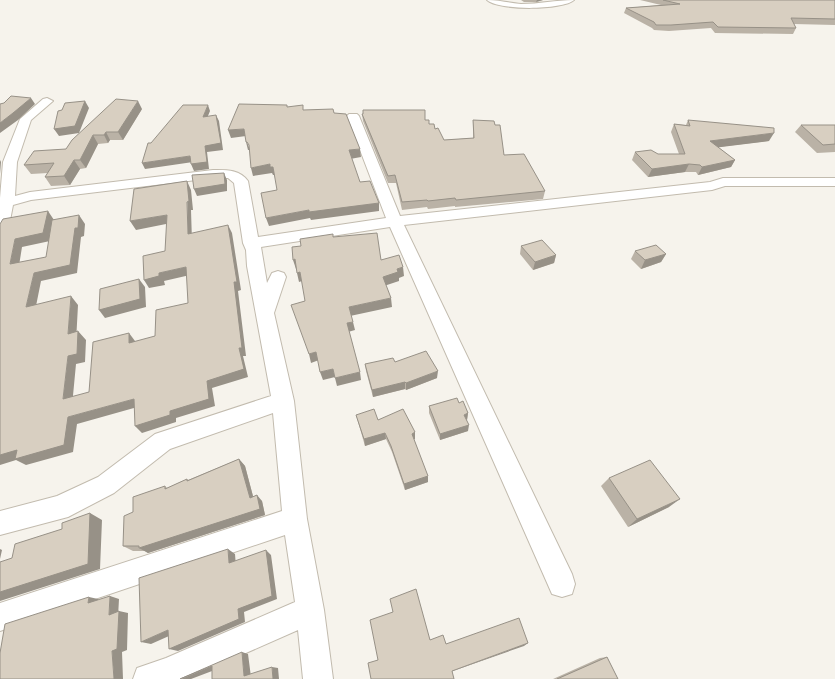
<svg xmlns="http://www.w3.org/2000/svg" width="835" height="679" font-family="Barlow,sans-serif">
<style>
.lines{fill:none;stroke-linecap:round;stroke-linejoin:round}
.street-casing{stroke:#c2bbae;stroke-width:2}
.street{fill:#fff;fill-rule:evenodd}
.wall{fill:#bab2a6}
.shaded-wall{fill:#979187}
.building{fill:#d8cfc1;stroke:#979187}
</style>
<rect width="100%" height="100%" fill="#f6f3ec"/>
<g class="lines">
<defs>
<path id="street" d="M 487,0 C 499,0 509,3 521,4 C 539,4 556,0 574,0 C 563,10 499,11 487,0 Z
M 47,98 L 53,101 L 31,120 L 17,162 L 15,196 L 30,192 L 213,170 C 226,170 239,169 248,181 L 258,237 L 386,218 L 347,116 L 349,114 L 357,114 L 359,116 L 400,216 L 710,182 L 723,178 L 835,178 L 835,186 L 725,186 L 712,190 L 404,225 L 572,574 L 575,584 L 572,594 L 562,597 L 552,594 L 390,227 L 261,247 L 267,283 L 272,273 L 278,271 L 284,273 L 286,277 L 274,313 L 294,401 L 307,519 L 324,610 L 333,679 L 303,679 L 298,630 L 187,679 L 133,679 L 137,668 L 166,658 L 295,602 L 285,535 L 0,631 L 0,603 L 282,511 L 273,413 L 170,449 L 114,493 L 68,517 L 0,535 L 0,511 L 57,496 L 98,477 L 155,434 L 271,396 L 247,266 L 246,250 L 243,243 L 234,183 L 228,178 L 213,178 L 31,200 L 13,205 L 8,231 L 5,235 L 0,236 L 0,198 L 3,162 L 20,119 L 43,99 Z"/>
</defs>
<use href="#street" class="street-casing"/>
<use href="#street" class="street"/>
</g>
<path class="wall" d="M 521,0 L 543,0 L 536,2 L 524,2 Z
M 640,0 L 835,0 L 835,25 L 794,24 L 796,28 L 793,34 L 715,33 L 711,28 L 669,31 L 654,30 L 652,28 L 624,13 L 626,8 L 661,5 Z
M 142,109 L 123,140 L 110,140 L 108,143 L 98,144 L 86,168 L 80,169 L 70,185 L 51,186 L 45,177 L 48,173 L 31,174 L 24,165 L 66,149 Z
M 362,114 L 425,120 L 435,129 L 444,140 L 473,138 L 473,120 L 495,125 L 504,155 L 545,191 L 543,199 L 455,207 L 455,206 L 428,209 L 427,207 L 402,210 L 396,183 L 388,183 L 363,121 Z
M 688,120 L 769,141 L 718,147 L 735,160 L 731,167 L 698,175 L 696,172 L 685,172 L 648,177 L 632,160 L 635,152 L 658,154 L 679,154 L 671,132 L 674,124 L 686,125 Z
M 801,125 L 835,125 L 835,152 L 817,153 L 795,132 Z
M 521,246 L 556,255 L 554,263 L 533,270 L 520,254 Z
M 635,251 L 666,254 L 661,262 L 641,269 L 631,259 Z
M 395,362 L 437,378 L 406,390 L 405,389 L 373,397 L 366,371 L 365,364 Z
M 459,403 L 468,413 L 467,420 L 468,431 L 440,440 L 429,413 L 429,406 Z
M 356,415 L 378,420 L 415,432 L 415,439 L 414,439 L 428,482 L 405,490 L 392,452 L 386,439 L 365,446 Z
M 239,459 L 245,466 L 253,496 L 262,501 L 265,515 L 148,553 L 145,551 L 133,551 L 123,546 L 133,512 L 165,486 L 167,488 L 187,479 L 188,480 Z
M 609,478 L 669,507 L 628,527 L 601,486 Z
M 607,657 L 618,679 L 553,679 L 600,658 Z"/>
<path class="shaded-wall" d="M 537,0 L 543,0 L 536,2 Z
M 31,98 L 35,104 L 18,120 L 0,133 L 0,123 Z
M 85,101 L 89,108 L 79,133 L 59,136 L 54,129 Z
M 138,101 L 142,109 L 123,140 L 118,132 Z
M 208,105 L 210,111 L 205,123 L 203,117 Z
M 216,115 L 219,121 L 223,150 L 207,152 L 209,169 L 194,171 L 191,164 L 205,146 Z
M 244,129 L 246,136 L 231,138 L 228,130 Z
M 106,132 L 110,140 L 108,143 L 104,135 Z
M 774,133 L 769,141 L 705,149 L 710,141 Z
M 93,135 L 98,144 L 86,168 L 80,160 Z
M 246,142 L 247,142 L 250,150 L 248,150 Z
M 360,149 L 361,157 L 350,159 L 349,150 Z
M 190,156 L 193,162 L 145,169 L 142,163 Z
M 0,160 L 1,162 L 0,174 Z
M 74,160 L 80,169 L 70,185 L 64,176 Z
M 735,160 L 731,167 L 698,175 L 702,167 Z
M 270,164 L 273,167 L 275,175 L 273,175 L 272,173 L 253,176 L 251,168 Z
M 689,164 L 685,172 L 648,177 L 652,169 Z
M 224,173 L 227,180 L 227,191 L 197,196 L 194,189 Z
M 187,181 L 191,190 L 193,210 L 191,210 L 192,242 L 188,234 Z
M 379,203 L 379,211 L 311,220 L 310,218 L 269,226 L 266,218 L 309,210 Z
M 48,211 L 54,220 L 50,241 L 22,247 L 18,272 L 10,264 L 15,239 Z
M 79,215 L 85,224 L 84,236 L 81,237 L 77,273 L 41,281 L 34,316 L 26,307 L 34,273 Z
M 167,215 L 171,223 L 136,230 L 130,221 Z
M 228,225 L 232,233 L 241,290 L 238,291 L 246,356 L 243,356 L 248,377 L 212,388 L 215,406 L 176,418 L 176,422 L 142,433 L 135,426 L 170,411 L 207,381 L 239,348 Z
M 666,254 L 661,262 L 641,269 L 645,260 Z
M 556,255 L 554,263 L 533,270 L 535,262 Z
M 295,259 L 298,268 L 296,269 L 293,260 Z
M 186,267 L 190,275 L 164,281 L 165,285 L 149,288 L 144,280 L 159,273 Z
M 403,267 L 404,276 L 399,278 L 399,281 L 384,286 L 383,277 L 397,269 Z
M 300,272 L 302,281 L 299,282 L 297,273 Z
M 139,279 L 145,287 L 146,307 L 105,318 L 99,310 Z
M 71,296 L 78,305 L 76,342 L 68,334 Z
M 391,298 L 392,307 L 350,316 L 349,307 Z
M 353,322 L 355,330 L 348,332 L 347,323 Z
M 78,331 L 86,340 L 85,362 L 76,364 L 72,406 L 63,399 L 68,356 Z
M 129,333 L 135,341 L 135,351 L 129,343 Z
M 316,352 L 319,360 L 311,363 L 309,354 Z
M 333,369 L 335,377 L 323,380 L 320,372 Z
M 438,371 L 437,378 L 406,390 L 406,383 Z
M 360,372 L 361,380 L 337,386 L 335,378 Z
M 405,382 L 405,389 L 373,397 L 372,390 Z
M 134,399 L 141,406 L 77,424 L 73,452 L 26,465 L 16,460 L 0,465 L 0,455 L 68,417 Z
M 468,413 L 467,420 L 464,415 Z
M 469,425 L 468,431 L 440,440 L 440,434 Z
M 415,432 L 415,439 L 412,440 L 412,434 Z
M 385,433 L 386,439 L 365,446 L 364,439 Z
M 239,459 L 245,466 L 255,504 L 250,498 Z
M 428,476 L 428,482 L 405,490 L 404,484 Z
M 257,495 L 262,501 L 265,515 L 148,553 L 139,548 Z
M 680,499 L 669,507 L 628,527 L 637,519 Z
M 90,513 L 102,520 L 100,569 L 0,601 L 0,592 Z
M 0,549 L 2,550 L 0,559 Z
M 228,549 L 235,554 L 236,567 L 229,563 Z
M 266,550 L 271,555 L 277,599 L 244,612 L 245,622 L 178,651 L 169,649 L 238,609 Z
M 110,596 L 119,599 L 118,617 L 109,615 Z
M 89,597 L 98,599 L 98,606 L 88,603 Z
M 119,611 L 128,613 L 127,650 L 122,652 L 123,679 L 114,679 L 112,651 Z
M 168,630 L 178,632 L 151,644 L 141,642 Z
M 528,643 L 524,646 L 450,672 L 452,671 Z
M 242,652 L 248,654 L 251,677 L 244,676 Z
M 212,666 L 220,668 L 191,679 L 181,679 Z
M 272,667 L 278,668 L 279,679 L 273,679 Z"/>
<path class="building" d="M 663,0 L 835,0 L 835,19 L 791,18 L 796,28 L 718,27 L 713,22 L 671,25 L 656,25 L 654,22 L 626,8 L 680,4 Z
M 11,96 L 31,98 L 13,113 L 0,123 L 0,104 L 4,103 Z
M 116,99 L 138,101 L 118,132 L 106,132 L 104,135 L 93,135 L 80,160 L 74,160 L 64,176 L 45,177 L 54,163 L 24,165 L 34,151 L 66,149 L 72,140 Z
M 85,101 L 75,126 L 54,129 L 58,111 L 62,110 L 65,103 Z
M 239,104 L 287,105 L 287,107 L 303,105 L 303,110 L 333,109 L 334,113 L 346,114 L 360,149 L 349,150 L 360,182 L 370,181 L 379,203 L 309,212 L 309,210 L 266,218 L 261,193 L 277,190 L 273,167 L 270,167 L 270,164 L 251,168 L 249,145 L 247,142 L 246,142 L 244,129 L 228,130 Z
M 183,105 L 208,105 L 203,117 L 216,115 L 221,143 L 205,146 L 207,162 L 191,164 L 190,156 L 142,163 L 148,143 L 151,143 Z
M 363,110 L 425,110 L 425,120 L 429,120 L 429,124 L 434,124 L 435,129 L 438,128 L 444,140 L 474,138 L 473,120 L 494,121 L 495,125 L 500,125 L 504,155 L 524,154 L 545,191 L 456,200 L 455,198 L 428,201 L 427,200 L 402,202 L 395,175 L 388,176 L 362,114 L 363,114 Z
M 688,120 L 774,128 L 774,133 L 710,141 L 735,160 L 702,167 L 700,165 L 689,164 L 652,169 L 635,152 L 651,150 L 658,154 L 685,154 L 674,124 L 690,126 Z
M 801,125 L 835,125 L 835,144 L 823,145 Z
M 224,173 L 225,184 L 194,189 L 192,175 Z
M 187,181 L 189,201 L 187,202 L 188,234 L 228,225 L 237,282 L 234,282 L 242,348 L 239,348 L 244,369 L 207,381 L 209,399 L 170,411 L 170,415 L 135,426 L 134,399 L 68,417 L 64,445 L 15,459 L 17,450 L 0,455 L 0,224 L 3,219 L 48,211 L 43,233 L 15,239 L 10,264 L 46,257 L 52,220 L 79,215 L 78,228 L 75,228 L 70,265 L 34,273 L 26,307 L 71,296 L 68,334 L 78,331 L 77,354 L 68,356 L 63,399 L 89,392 L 93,342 L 129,333 L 129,343 L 155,336 L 156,310 L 188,303 L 186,267 L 159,273 L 159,276 L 144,280 L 143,256 L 165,251 L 167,215 L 130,221 L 134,189 Z
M 377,233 L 381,260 L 399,255 L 403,267 L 397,269 L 398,272 L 383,277 L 391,298 L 349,307 L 353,322 L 347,323 L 360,372 L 335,378 L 333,369 L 320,372 L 316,352 L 309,354 L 291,305 L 305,301 L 300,272 L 297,273 L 295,259 L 293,260 L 292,247 L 301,246 L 300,239 L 333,234 L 333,237 Z
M 542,240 L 556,255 L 535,262 L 521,246 Z
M 656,245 L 666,254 L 645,260 L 635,251 Z
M 139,279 L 140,299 L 99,310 L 100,289 Z
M 426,351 L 438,371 L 406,383 L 405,382 L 372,390 L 365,364 L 393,358 L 395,362 Z
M 457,398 L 459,403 L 463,401 L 468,413 L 464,415 L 469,425 L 440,434 L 429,406 Z
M 374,409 L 378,420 L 403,409 L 415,432 L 412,434 L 428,476 L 404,484 L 391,446 L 385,433 L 364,439 L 356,415 Z
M 239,459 L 250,498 L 257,495 L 260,509 L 139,548 L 139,546 L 123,546 L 124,516 L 133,512 L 133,497 L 165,486 L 165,489 L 187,479 L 187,481 Z
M 650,460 L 680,499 L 637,519 L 609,478 Z
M 90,513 L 88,564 L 0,592 L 0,562 L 12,558 L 15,544 L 62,529 L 62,523 Z
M 228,549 L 229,563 L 266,550 L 272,596 L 238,609 L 239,619 L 169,649 L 168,630 L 141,642 L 139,578 Z
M 416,589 L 430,640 L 443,635 L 446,644 L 519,618 L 528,643 L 452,671 L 454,679 L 371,679 L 368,663 L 378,660 L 370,620 L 393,612 L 390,599 Z
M 110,596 L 109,615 L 119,611 L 117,649 L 112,651 L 114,679 L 0,679 L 0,653 L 5,624 L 89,597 L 88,603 Z
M 242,652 L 244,676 L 272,667 L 273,679 L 212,679 L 212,666 L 180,679 Z
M 607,657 L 618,679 L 557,679 Z"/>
</svg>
